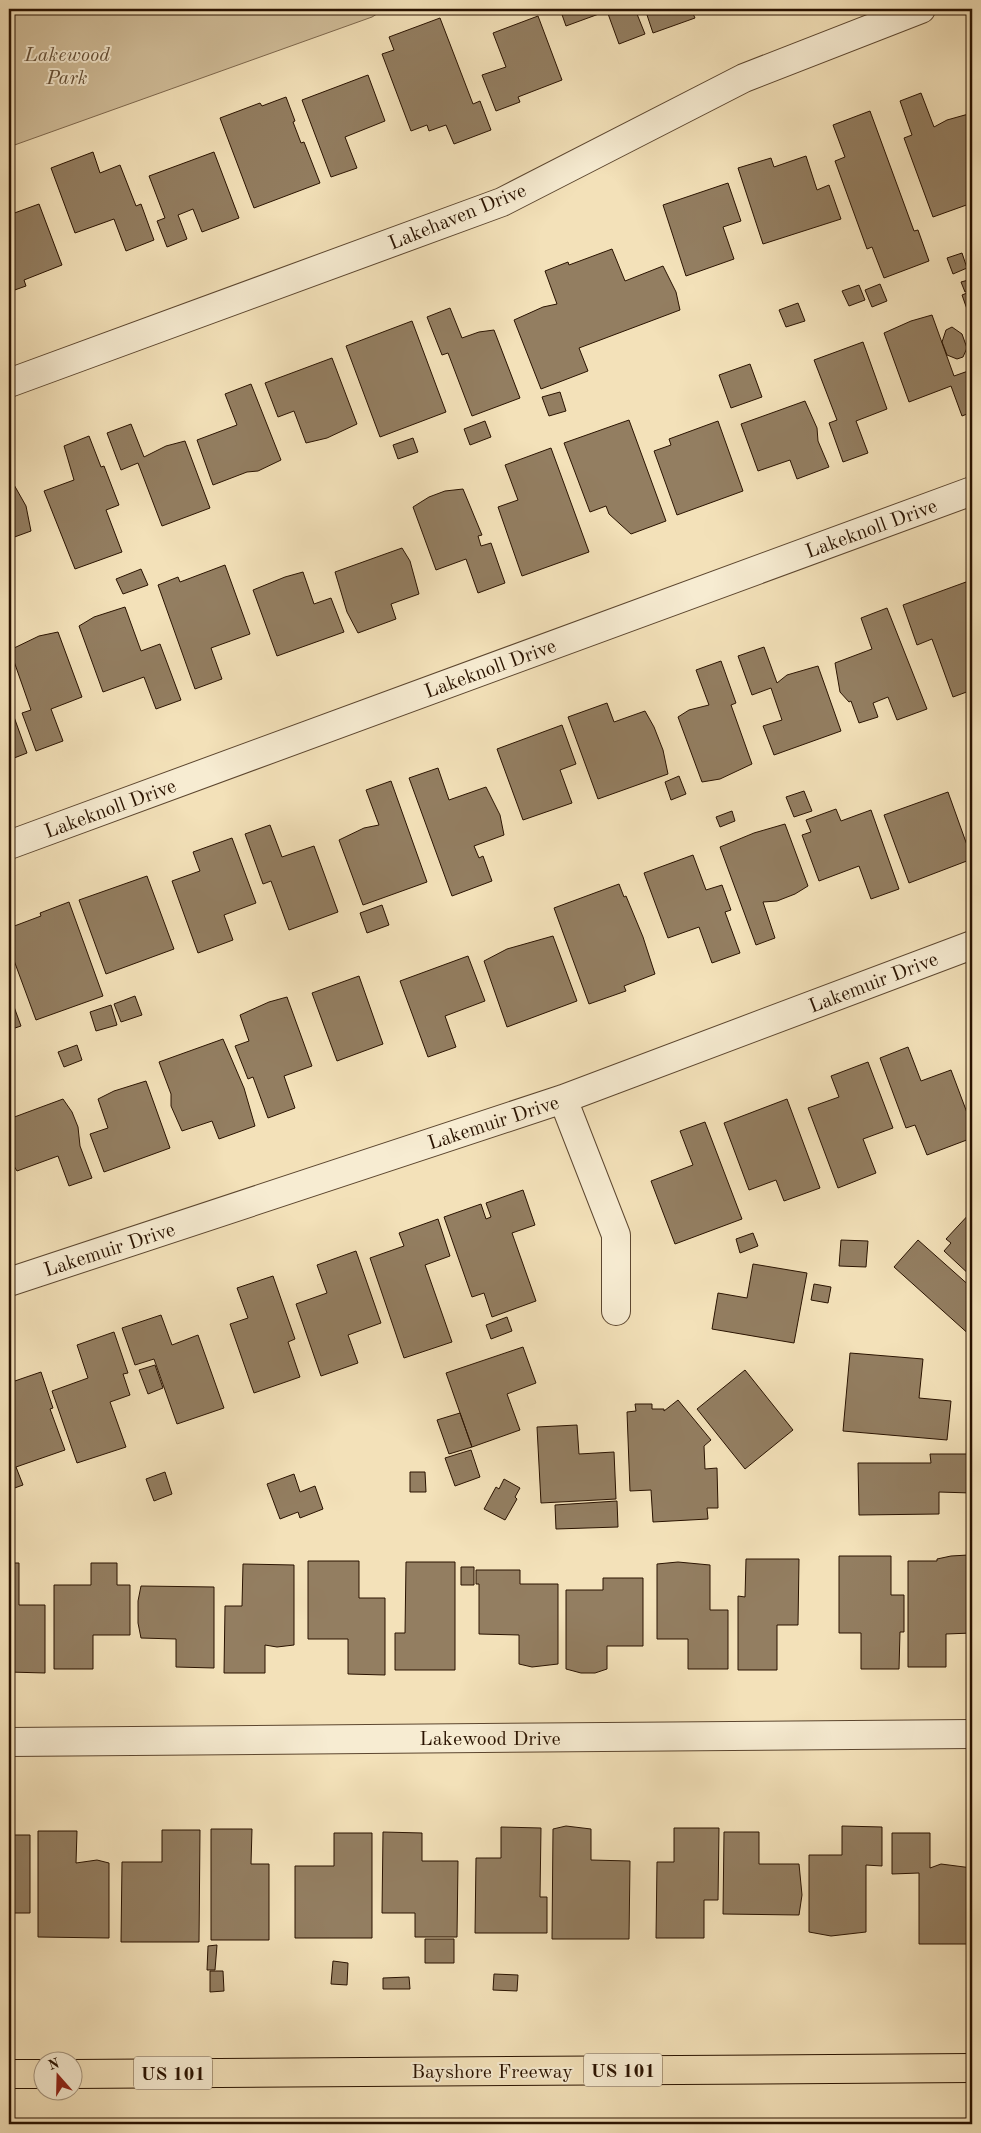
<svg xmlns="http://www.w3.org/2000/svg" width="981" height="2133" font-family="'Old Standard TT',serif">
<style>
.green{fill:#d1be9a;stroke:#7e684e}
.building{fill:#937e61;stroke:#2a1301}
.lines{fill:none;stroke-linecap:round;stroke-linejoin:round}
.street-casing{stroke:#5c462f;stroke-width:30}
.highway-casing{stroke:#2a1301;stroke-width:30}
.street{stroke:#f7ecd2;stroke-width:28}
.highway{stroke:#f3e1b9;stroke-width:28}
.labels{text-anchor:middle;stroke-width:4;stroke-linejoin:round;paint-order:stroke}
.shield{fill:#f7ecd2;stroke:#685440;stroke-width:1}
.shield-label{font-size:19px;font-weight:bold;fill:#2a1301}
.park-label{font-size:20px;font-style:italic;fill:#644f37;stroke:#f7ecd2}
.street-label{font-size:20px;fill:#2a1301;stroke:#f7ecd2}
</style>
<rect width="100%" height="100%" fill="#f3e1b9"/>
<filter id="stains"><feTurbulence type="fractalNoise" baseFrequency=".004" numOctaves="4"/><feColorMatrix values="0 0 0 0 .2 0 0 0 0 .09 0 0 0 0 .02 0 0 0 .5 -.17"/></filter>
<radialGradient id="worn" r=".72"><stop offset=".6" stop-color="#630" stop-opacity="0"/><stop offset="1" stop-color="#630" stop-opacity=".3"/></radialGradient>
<path class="green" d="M 9,9 L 385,9 L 372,17 L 9,147 Z"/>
<path class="building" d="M 560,9 L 635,9 L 645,34 L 619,44 L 607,11 L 566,26 Z
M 645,9 L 691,9 L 695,18 L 653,33 Z
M 538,16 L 562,80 L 518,97 L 520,102 L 496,111 L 482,75 L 506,67 L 493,33 Z
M 440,18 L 473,104 L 480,101 L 491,130 L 454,144 L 446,125 L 429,131 L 427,125 L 411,131 L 382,54 L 394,50 L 389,37 Z
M 368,75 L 385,121 L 345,137 L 357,168 L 331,177 L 302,100 Z
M 921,93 L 934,127 L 947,120 L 972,113 L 972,203 L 933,217 L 904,138 L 912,135 L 900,101 Z
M 286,97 L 295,121 L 293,122 L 301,143 L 304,142 L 320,183 L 254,208 L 220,118 L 260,103 L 262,106 Z
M 870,111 L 914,231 L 918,230 L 929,261 L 884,278 L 872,247 L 867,249 L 835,161 L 845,157 L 833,125 Z
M 93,152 L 100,173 L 120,165 L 136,206 L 141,204 L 154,240 L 126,251 L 114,219 L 75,233 L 51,168 Z
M 214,152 L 239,218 L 202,232 L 193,209 L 178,215 L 187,239 L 167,247 L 157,221 L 165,218 L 149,176 Z
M 806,156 L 817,190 L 829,185 L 841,219 L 763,244 L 738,168 L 771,158 L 774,167 Z
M 728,183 L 741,221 L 723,227 L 734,259 L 686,276 L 663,205 Z
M 39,204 L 62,265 L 24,280 L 26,286 L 9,292 L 9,215 Z
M 612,249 L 625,281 L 663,266 L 676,292 L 680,310 L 579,348 L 588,371 L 541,389 L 514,320 L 543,307 L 557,304 L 545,271 L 568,262 L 569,265 Z
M 962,253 L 967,268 L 953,274 L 947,258 Z
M 972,279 L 972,290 L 965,292 L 961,282 Z
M 880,284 L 887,301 L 872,307 L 865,290 Z
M 859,285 L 865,300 L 849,306 L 842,291 Z
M 972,291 L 972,310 L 968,312 L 962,295 Z
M 798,303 L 805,321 L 786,327 L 779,310 Z
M 450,308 L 462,338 L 479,332 L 494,330 L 520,398 L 472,416 L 448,353 L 442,355 L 427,317 Z
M 932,315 L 954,376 L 971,370 L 972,374 L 972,412 L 962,416 L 951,386 L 909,402 L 884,333 L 911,321 Z
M 412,321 L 446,412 L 380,437 L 346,346 Z
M 952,327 L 962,334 L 967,348 L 963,357 L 957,359 L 947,355 L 942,342 L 946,330 Z
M 863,342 L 887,409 L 856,421 L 868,453 L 843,462 L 829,423 L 837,420 L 814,360 Z
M 332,358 L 357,424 L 327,438 L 306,443 L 294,411 L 278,417 L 265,383 Z
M 750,364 L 762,397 L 731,408 L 719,375 Z
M 251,384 L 281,460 L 258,471 L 247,472 L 213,485 L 197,440 L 237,425 L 225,394 Z
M 560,392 L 566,411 L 549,416 L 542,397 Z
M 805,401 L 817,428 L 818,441 L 829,467 L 797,479 L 790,460 L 758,471 L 741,424 Z
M 629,420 L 666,521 L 631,534 L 609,514 L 606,506 L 590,512 L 564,443 Z
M 485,421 L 491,437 L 470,445 L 464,429 Z
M 718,421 L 743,491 L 677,515 L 654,451 L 671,445 L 669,439 Z
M 131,424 L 144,457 L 166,446 L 185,441 L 210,508 L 162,526 L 138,463 L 121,470 L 107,433 Z
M 89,436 L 101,467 L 104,466 L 119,505 L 106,510 L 122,552 L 75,569 L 44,491 L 74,480 L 64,446 Z
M 413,438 L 418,452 L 398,459 L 393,445 Z
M 551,448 L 589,552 L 522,576 L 498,507 L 518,500 L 505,465 Z
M 13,483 L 26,506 L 31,531 L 9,539 L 9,485 Z
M 463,489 L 482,535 L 478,536 L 481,546 L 491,543 L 505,583 L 478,593 L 466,559 L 436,570 L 413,507 L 429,497 L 445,491 Z
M 402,548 L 410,561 L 419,594 L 391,604 L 396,619 L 358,633 L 347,612 L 335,572 Z
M 225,565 L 250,634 L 211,648 L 222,679 L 195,689 L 158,585 L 178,577 L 180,582 Z
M 141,569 L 148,585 L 123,594 L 116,579 Z
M 303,572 L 314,604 L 331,598 L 344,632 L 277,656 L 253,590 L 285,577 Z
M 966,582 L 972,600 L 972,690 L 953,697 L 932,639 L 917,645 L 903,605 Z
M 125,607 L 141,651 L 160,644 L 181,700 L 156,709 L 144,677 L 103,692 L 79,626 L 94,617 Z
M 887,608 L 927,709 L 897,720 L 888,697 L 873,703 L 878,717 L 859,723 L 851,701 L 849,702 L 840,692 L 835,663 L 872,649 L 861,618 Z
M 58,632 L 82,697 L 51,709 L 63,741 L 36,751 L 22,713 L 31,710 L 10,650 L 39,636 Z
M 764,647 L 777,683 L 787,675 L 818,666 L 841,731 L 774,755 L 763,726 L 782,720 L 771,688 L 752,695 L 738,656 Z
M 721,661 L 736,703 L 731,705 L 752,764 L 720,779 L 702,782 L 678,717 L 689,710 L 709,705 L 696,670 Z
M 9,703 L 27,753 L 9,760 Z
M 607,703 L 614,722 L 645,711 L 654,727 L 663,750 L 668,774 L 598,799 L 568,717 Z
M 562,725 L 576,764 L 560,770 L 572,803 L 523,820 L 497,749 Z
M 438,768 L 449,800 L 486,787 L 500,815 L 504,835 L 474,846 L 479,858 L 483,856 L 492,881 L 452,896 L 409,778 Z
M 679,776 L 686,794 L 671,800 L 665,782 Z
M 391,781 L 427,882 L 363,905 L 339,840 L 364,828 L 379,825 L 366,790 Z
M 804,791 L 812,811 L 794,817 L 786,797 Z
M 948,792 L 972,859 L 909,883 L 884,815 Z
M 836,809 L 841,821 L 871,810 L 899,889 L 871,899 L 859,866 L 819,881 L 802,835 L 811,832 L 806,820 Z
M 732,811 L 735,821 L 720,827 L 716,817 Z
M 785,824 L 808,886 L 795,894 L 777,901 L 763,902 L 775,938 L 756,945 L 720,847 L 754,833 Z
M 270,825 L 282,857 L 314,846 L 338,912 L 289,930 L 271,881 L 263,884 L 245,834 Z
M 232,838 L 256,903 L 224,915 L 233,940 L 198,953 L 172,881 L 200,871 L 193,852 Z
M 693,855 L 706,890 L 722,885 L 731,910 L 725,912 L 740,953 L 712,963 L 699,927 L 668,938 L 644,873 Z
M 147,876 L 174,949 L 106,974 L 79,900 Z
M 619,884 L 624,897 L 626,896 L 643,937 L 655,974 L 624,986 L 626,991 L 589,1004 L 554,908 Z
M 69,902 L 103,996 L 36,1020 L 9,947 L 9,928 L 41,916 L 40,913 Z
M 382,905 L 389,925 L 367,933 L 360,913 Z
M 553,936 L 577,1001 L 507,1027 L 484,961 L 507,949 Z
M 468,956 L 485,1001 L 445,1016 L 456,1047 L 428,1057 L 400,981 Z
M 359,976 L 383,1044 L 337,1061 L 312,993 Z
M 9,993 L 21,1026 L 9,1030 Z
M 135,996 L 142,1015 L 121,1022 L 114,1004 Z
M 287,997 L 312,1066 L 284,1076 L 295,1108 L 268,1118 L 253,1077 L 248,1079 L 235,1046 L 249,1041 L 240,1015 L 269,1002 Z
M 111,1005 L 117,1025 L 96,1031 L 90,1012 Z
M 223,1039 L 244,1088 L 255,1126 L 219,1139 L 212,1121 L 182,1131 L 171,1106 L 171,1094 L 159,1062 Z
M 77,1045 L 82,1060 L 64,1067 L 58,1052 Z
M 908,1047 L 921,1081 L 951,1070 L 972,1126 L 972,1138 L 927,1155 L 915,1125 L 906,1128 L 880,1058 Z
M 868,1062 L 893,1128 L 863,1139 L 876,1173 L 838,1188 L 808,1108 L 839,1097 L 831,1076 Z
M 146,1081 L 170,1148 L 104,1172 L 90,1134 L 108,1128 L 98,1099 L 114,1091 Z
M 63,1099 L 72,1112 L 78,1127 L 80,1146 L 92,1178 L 69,1186 L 58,1156 L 17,1171 L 9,1158 L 9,1119 Z
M 787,1099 L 820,1188 L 784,1201 L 776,1180 L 749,1190 L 724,1123 Z
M 705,1122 L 742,1219 L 675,1244 L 651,1181 L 693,1165 L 680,1131 Z
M 523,1190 L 535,1225 L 512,1233 L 536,1301 L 492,1317 L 484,1293 L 472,1297 L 444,1217 L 481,1204 L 486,1219 L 491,1217 L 486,1203 Z
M 972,1211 L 972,1277 L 944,1251 L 951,1243 L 946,1239 Z
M 438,1219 L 450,1256 L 425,1265 L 452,1342 L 404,1358 L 370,1258 L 404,1246 L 399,1233 Z
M 753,1233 L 758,1246 L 740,1253 L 736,1239 Z
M 841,1240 L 868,1241 L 866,1267 L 839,1266 Z
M 918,1240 L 972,1288 L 972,1337 L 894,1267 Z
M 356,1251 L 381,1323 L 348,1335 L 358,1363 L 321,1376 L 296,1304 L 327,1293 L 317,1265 Z
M 753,1264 L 807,1273 L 794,1343 L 712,1329 L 718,1293 L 747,1298 Z
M 273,1276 L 295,1339 L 288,1342 L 300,1377 L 254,1393 L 230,1324 L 248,1318 L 237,1288 Z
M 814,1284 L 831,1287 L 828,1303 L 811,1300 Z
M 161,1315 L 172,1345 L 198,1335 L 224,1408 L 177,1424 L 154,1359 L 135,1365 L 122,1328 Z
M 507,1317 L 512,1331 L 491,1339 L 486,1325 Z
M 114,1332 L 128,1373 L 123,1374 L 130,1395 L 110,1402 L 126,1447 L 77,1463 L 52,1391 L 88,1378 L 77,1345 Z
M 523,1347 L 536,1383 L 507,1394 L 520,1430 L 472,1447 L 446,1373 Z
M 850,1353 L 923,1359 L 919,1398 L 951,1401 L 947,1440 L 843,1431 Z
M 155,1365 L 163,1388 L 148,1394 L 139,1370 Z
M 745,1370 L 793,1430 L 745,1469 L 697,1409 Z
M 41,1372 L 53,1408 L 50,1409 L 65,1450 L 16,1467 L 23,1485 L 9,1490 L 9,1416 L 11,1415 L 9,1408 L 9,1383 Z
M 678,1400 L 711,1440 L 704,1446 L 705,1469 L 717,1468 L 718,1508 L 707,1508 L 708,1519 L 653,1522 L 651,1490 L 630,1491 L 627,1412 L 636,1411 L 635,1404 L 652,1404 L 652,1409 L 664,1409 L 664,1411 Z
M 460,1413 L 472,1447 L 449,1454 L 437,1420 Z
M 577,1425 L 579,1454 L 614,1452 L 616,1499 L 541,1503 L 537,1427 Z
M 471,1450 L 480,1477 L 455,1486 L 445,1458 Z
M 930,1454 L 971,1454 L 971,1493 L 939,1492 L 939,1514 L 859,1515 L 858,1463 L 931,1463 Z
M 165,1472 L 172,1494 L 154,1501 L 146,1479 Z
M 410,1472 L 425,1472 L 426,1492 L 410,1492 Z
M 294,1474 L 300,1492 L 315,1486 L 323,1509 L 300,1518 L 298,1512 L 280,1519 L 267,1484 Z
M 504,1479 L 520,1488 L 515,1497 L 517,1499 L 505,1520 L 484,1509 L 496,1487 L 499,1489 Z
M 617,1501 L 618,1527 L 556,1529 L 555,1505 Z
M 968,1555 L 972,1556 L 972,1633 L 946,1634 L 946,1667 L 908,1667 L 908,1561 L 937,1561 L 937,1559 L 951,1556 Z
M 839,1556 L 891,1556 L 891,1595 L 904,1595 L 904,1632 L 900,1632 L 899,1669 L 861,1669 L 861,1633 L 839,1633 Z
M 746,1559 L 799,1559 L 798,1625 L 777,1625 L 777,1670 L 738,1670 L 738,1596 L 745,1597 Z
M 308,1561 L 359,1561 L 359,1598 L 385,1598 L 385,1675 L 348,1674 L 348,1639 L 308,1639 Z
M 406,1562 L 455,1562 L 455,1670 L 395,1670 L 395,1633 L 405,1633 Z
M 678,1562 L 710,1565 L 710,1610 L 728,1610 L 728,1669 L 688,1669 L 688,1639 L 657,1639 L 657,1564 Z
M 9,1563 L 19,1563 L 19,1605 L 45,1605 L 45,1673 L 9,1672 Z
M 91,1563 L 117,1563 L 117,1585 L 130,1585 L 130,1635 L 93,1635 L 93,1669 L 54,1669 L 54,1585 L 91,1585 Z
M 243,1564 L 294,1565 L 294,1645 L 277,1647 L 265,1645 L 265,1673 L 224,1673 L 225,1606 L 242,1606 Z
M 461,1567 L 474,1567 L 474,1585 L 461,1585 Z
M 476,1570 L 520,1570 L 520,1584 L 558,1584 L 558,1664 L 532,1667 L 519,1664 L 519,1635 L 479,1634 L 479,1584 L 476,1584 Z
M 603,1578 L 643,1578 L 643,1646 L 607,1646 L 607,1669 L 595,1673 L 581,1673 L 566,1669 L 566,1590 L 603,1590 Z
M 141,1586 L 214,1587 L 214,1668 L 176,1667 L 176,1639 L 141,1638 L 138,1623 L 138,1601 Z
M 566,1826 L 591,1829 L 591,1860 L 630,1861 L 629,1939 L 552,1939 L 553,1829 Z
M 842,1826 L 882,1827 L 882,1866 L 866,1865 L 866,1932 L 831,1936 L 809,1932 L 809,1855 L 842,1855 Z
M 501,1827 L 541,1828 L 540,1897 L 547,1897 L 547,1933 L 475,1933 L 476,1858 L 501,1858 Z
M 674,1828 L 719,1828 L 718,1900 L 704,1900 L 704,1938 L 656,1938 L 657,1862 L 674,1862 Z
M 211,1829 L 252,1829 L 251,1864 L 269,1864 L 269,1940 L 211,1940 Z
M 162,1830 L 200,1830 L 199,1942 L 121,1942 L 122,1862 L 162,1862 Z
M 38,1831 L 77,1831 L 76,1863 L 97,1860 L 109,1863 L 109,1938 L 38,1937 Z
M 383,1832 L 422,1833 L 422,1861 L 458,1861 L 457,1937 L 415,1937 L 415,1913 L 382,1913 Z
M 724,1832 L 759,1832 L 759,1864 L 799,1864 L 802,1895 L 799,1915 L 723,1914 Z
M 334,1833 L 372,1833 L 372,1938 L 295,1938 L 295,1866 L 334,1866 Z
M 892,1833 L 930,1833 L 930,1868 L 941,1864 L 972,1868 L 972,1944 L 919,1944 L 919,1873 L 892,1874 Z
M 9,1835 L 30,1835 L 30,1913 L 9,1913 Z
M 425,1939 L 454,1939 L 454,1963 L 425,1963 Z
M 217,1945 L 215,1970 L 207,1970 L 208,1946 Z
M 333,1961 L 348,1963 L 347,1985 L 331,1984 Z
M 210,1971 L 223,1971 L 224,1991 L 210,1992 Z
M 494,1974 L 518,1975 L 517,1991 L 493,1990 Z
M 409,1977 L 410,1989 L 383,1989 L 383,1978 Z"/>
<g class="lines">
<defs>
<path id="street" d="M 9,383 L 502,202 L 744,78 L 921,9
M 9,845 L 972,491
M 563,1099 L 616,1235 L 616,1311
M 9,1282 L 563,1099 L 972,945
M 9,1742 L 972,1734"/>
<path id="highway" d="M 9,2074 L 42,2074
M 72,2074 L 972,2068"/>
</defs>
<use href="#street" class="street-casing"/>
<use href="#highway" class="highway-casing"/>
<use href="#street" class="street"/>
<use href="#highway" class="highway"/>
</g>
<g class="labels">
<g class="shield">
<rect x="584" y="2053.5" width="78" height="33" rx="4"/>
<rect x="134" y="2056.5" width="78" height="33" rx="4"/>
</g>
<g class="shield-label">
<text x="623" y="2077">US 101</text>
<text x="173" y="2080">US 101</text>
</g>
<g class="park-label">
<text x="67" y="61">Lakewood<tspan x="67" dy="23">Park</tspan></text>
</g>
<g class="street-label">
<text transform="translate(457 216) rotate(-22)" y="7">Lakehaven Drive</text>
<text transform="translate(871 528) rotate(-20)" y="7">Lakeknoll Drive</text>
<text transform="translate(490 668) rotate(-20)" y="7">Lakeknoll Drive</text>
<text transform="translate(110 808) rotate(-20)" y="7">Lakeknoll Drive</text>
<text transform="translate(873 982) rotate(-21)" y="7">Lakemuir Drive</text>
<text transform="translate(493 1122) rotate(-18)" y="7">Lakemuir Drive</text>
<text transform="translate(109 1249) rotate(-18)" y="7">Lakemuir Drive</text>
<text x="490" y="1745">Lakewood Drive</text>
<text x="492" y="2078">Bayshore Freeway</text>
</g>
</g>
<rect width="981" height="2133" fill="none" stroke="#f3e1b9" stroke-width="30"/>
<rect x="10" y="10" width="961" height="2113" fill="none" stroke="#2a1301" stroke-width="2.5"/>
<rect x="15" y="15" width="951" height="2103" fill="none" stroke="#2a1301"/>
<g transform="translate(58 2076) rotate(340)"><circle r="24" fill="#f7ecd2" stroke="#a5957e"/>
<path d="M0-4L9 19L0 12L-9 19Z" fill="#8f2418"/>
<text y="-8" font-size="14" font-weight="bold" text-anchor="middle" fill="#2a1301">N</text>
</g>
<rect width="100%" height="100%" filter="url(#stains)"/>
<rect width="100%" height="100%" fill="url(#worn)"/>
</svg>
